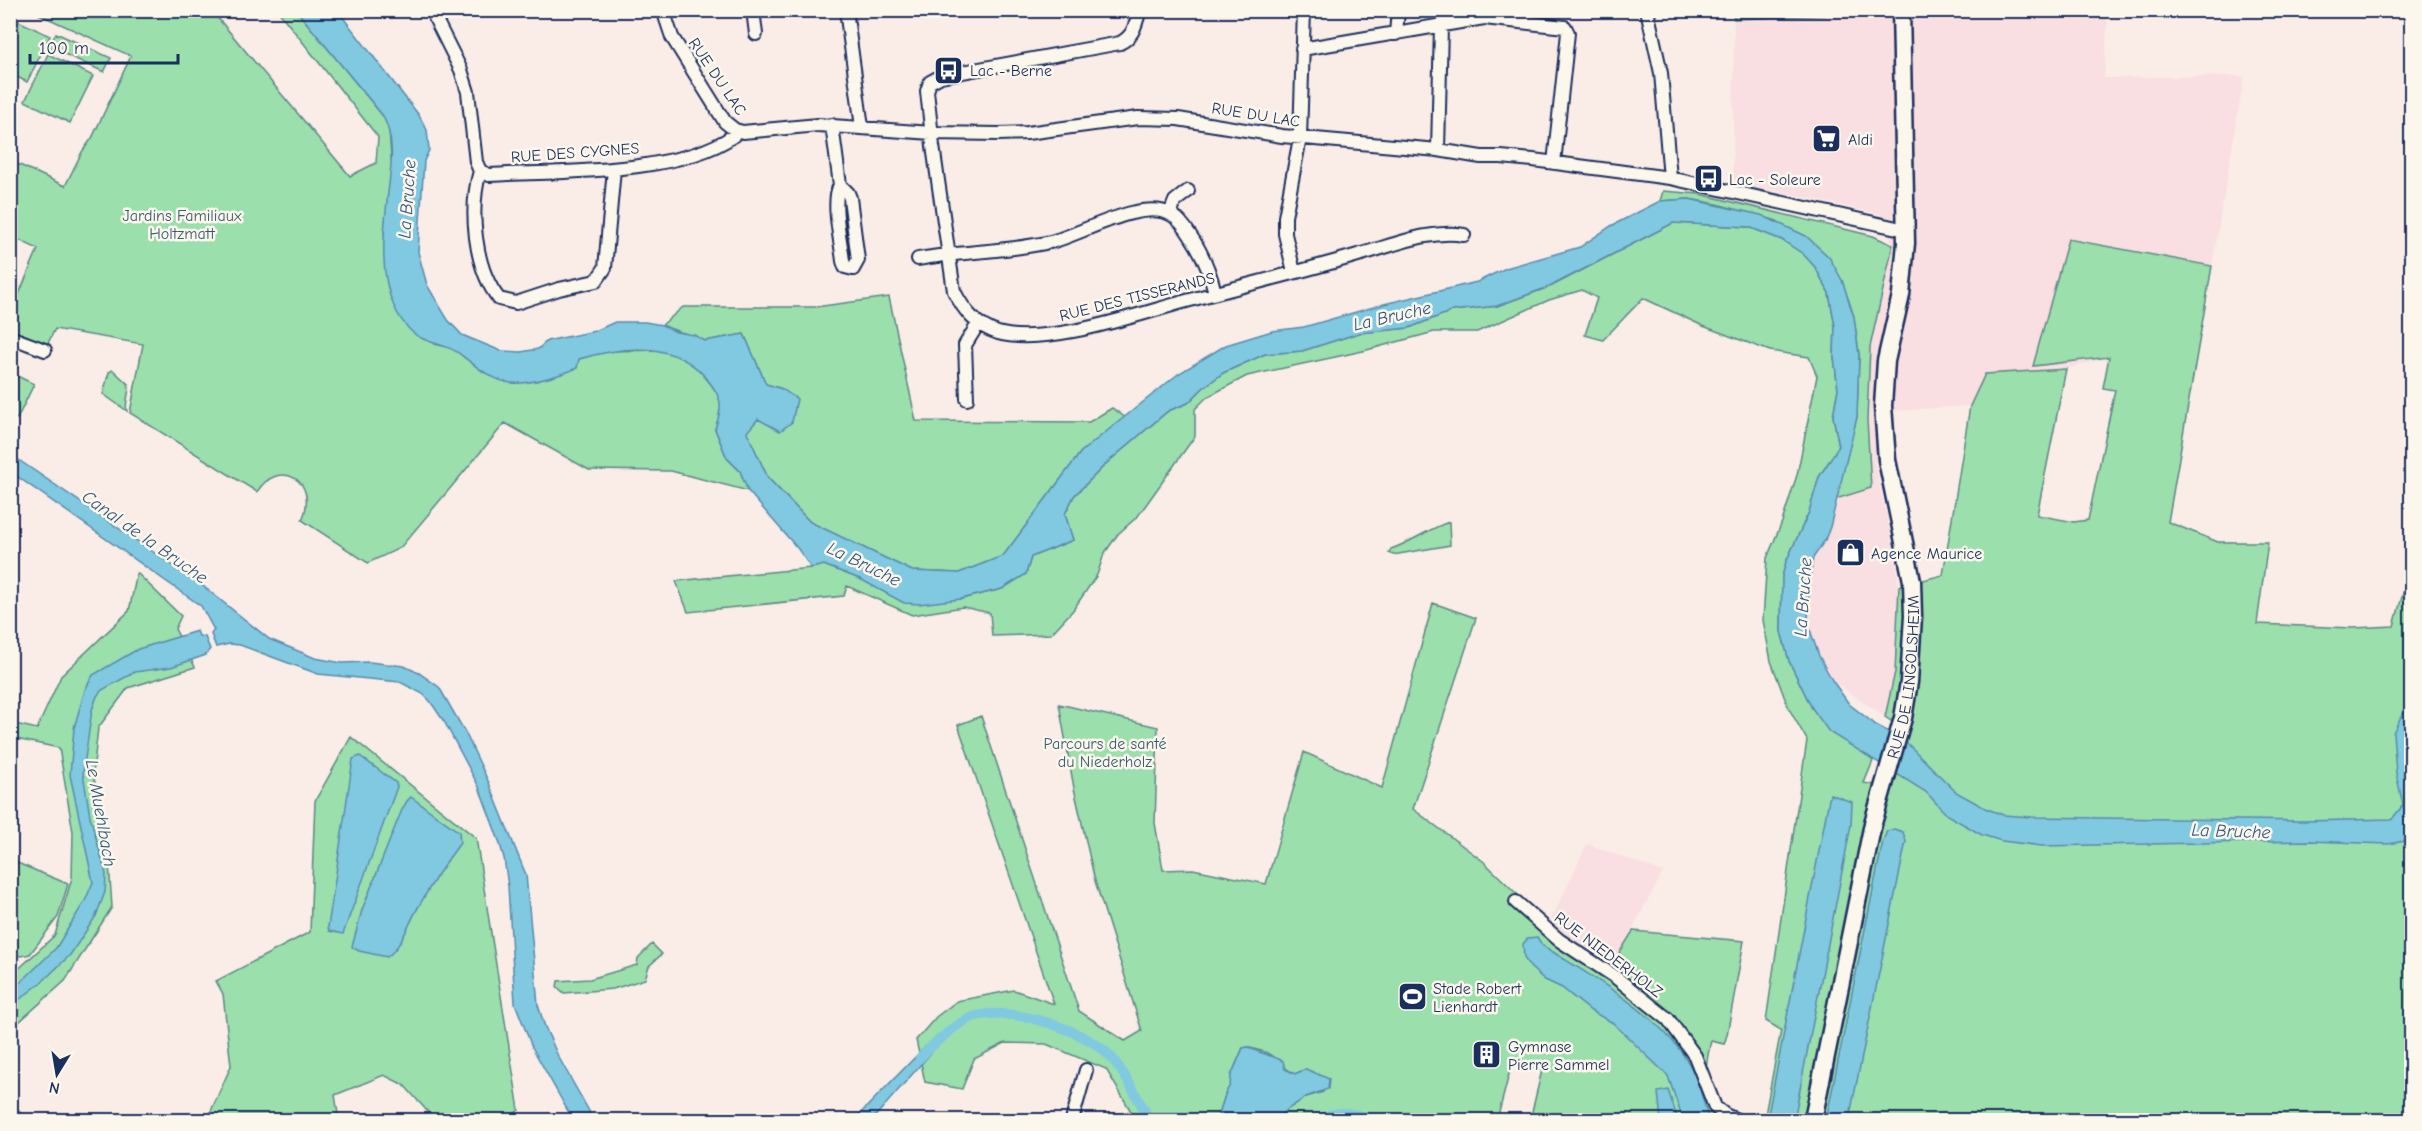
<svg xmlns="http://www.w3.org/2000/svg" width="2422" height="1131" font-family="'Comic Neue',sans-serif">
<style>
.built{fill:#f9dee2}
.green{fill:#9bdfac;stroke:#5b8785;stroke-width:1.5}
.water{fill:#80c9e1;stroke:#588bad;stroke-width:1.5}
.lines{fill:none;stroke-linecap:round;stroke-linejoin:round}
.canal{stroke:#80c9e1;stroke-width:10}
.minor-casing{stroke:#1b2f5e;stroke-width:16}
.secondary-casing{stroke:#1b2f5e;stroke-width:21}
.minor{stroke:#fbf7ec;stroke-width:12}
.secondary{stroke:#fbf7ec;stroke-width:16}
.labels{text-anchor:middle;stroke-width:5;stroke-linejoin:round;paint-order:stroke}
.poi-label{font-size:16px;fill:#1b2f5e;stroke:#fbf7ec;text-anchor:start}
.street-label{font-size:16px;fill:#1b2f5e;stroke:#fbf7ec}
.park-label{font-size:16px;fill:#3b5b72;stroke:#fbf7ec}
.water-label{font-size:18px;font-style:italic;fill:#34567f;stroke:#fbf7ec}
</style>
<rect width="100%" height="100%" fill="#faece7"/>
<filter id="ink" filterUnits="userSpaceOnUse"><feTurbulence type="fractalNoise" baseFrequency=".0167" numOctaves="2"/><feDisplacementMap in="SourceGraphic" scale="12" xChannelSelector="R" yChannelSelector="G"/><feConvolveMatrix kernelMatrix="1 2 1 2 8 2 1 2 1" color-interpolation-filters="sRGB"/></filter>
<g filter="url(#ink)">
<path class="built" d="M 1915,10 L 2108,11 L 2104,78 L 2244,76 L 2212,266 L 2068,239 L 2034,366 L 2109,357 L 2066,369 L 1985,374 L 1970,406 L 1891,411 L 1891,453 L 1874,460 L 1895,556 L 1899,586 L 1895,673 L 1885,717 L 1832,680 L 1819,656 L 1808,624 L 1809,585 L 1813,558 L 1825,540 L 1836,499 L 1871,488 L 1867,420 L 1870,347 L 1893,245 L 1880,214 L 1773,190 L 1733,186 L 1734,19 Z
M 1587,844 L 1663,872 L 1612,966 L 1549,925 Z
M 11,856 L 16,858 L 11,927 L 10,856 Z"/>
<path class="green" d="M 32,11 L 212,11 L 350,176 L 376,163 L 378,137 L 278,11 L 297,11 L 383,116 L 389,129 L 392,170 L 384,234 L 435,344 L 452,348 L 485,373 L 579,359 L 607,351 L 663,350 L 685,358 L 700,371 L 720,395 L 721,411 L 715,429 L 727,458 L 740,471 L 748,491 L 671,471 L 589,470 L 505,423 L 400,548 L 368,563 L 302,520 C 320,479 278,458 257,492 L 130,413 L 143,344 L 55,329 L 47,345 L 11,330 L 11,313 L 38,249 L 11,236 L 11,161 L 65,186 L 82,152 L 92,138 L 131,56 Z
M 1733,11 L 1733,10 L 1825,11 L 1825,15 L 1734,19 Z
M 10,17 L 50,36 L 27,82 L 11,74 Z
M 56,33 L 111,58 L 104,72 L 49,47 Z
M 48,54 L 93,76 L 70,123 L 25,101 Z
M 1663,191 L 1700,194 L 1873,236 L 1893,245 L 1870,347 L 1867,420 L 1871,488 L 1836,499 L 1857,417 L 1859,355 L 1854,317 L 1842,281 L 1777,221 L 1717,204 L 1689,199 L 1660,201 Z
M 1673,223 L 1749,227 L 1782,240 L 1803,253 L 1815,267 L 1829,293 L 1835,326 L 1834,357 L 1838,389 L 1833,416 L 1839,446 L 1819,477 L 1809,512 L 1786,562 L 1782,577 L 1781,631 L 1789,661 L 1812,708 L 1873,761 L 1864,783 L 1889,788 L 1907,732 L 1885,717 L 1895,672 L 1899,586 L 1943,575 L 1970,406 L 1985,374 L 2066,369 L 2037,515 L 2074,522 L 2088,520 L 2115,390 L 2103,388 L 2109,357 L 2033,366 L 2068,239 L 2212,266 L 2168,522 L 2218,542 L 2268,542 L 2257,624 L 2353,628 L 2394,626 L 2411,564 L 2411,1120 L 1764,1120 L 1781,1030 L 1766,1021 L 1807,740 L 1788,707 L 1771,661 L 1763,620 L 1767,558 L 1782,522 L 1797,475 L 1817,376 L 1809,357 L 1770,351 L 1703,326 L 1643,298 L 1603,340 L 1585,335 L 1597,298 L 1582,290 L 1549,300 L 1477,332 L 1434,332 L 1363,351 L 1247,376 L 1207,397 L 1195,409 L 1195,436 L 1138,516 L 1118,534 L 1104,554 L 1097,575 L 1073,610 L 1051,634 L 992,636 L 990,613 L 963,607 L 912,615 L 847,586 L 844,596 L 688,612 L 676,581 L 811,568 L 824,565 L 860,579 L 961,599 L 1002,589 L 1026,574 L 1031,557 L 1073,540 L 1065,514 L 1074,496 L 1108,462 L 1168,411 L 1188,403 L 1203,388 L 1223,373 L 1265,354 L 1302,351 L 1359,333 L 1409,328 L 1452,311 L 1497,306 L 1552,286 Z
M 889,297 L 916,421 L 1089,422 L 1112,408 L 1126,418 L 1081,452 L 1003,556 L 959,573 L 912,571 L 810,522 L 768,478 L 746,432 L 782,389 L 766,384 L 744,334 L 705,341 C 691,334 676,332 662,325 L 683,307 L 815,307 Z
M 113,370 L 128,384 C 131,393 124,401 127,411 L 103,394 L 109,372 Z
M 11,373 L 34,384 L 17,419 L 11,416 Z
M 1449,522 L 1450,545 L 1393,555 L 1389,553 L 1391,549 C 1412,542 1428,529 1449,522 Z
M 137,573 L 181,616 L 175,629 L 195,667 L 128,688 L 98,728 L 93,773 L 108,848 L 112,907 L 65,981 L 11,1029 L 10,977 L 55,935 L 72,878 L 73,832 L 59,748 L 11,738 L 11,723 L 37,729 L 61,676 L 129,611 Z
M 1433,603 L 1476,618 L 1413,809 L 1483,861 L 1549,925 L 1611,966 L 1633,931 L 1744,941 L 1727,1035 L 1724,1044 L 1711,1041 C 1704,1069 1702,1095 1717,1120 L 1530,1120 L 1542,1070 L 1512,1063 L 1497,1120 L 1272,1120 L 1306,1097 L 1323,1092 L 1306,1069 L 1295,1074 C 1284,1069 1278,1059 1267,1053 C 1261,1050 1254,1050 1248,1047 L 1243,1048 L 1231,1076 L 1231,1085 L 1226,1092 L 1217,1120 L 1136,1120 L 1106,1069 L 1046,1044 L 1005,1043 L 974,1059 L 962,1089 L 925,1082 L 916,1040 L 936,1017 L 957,1001 L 1014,990 L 1054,1004 L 958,725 L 981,716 L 1079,1011 L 1125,1041 L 1142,1031 L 1095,881 L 1074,788 L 1059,704 L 1158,727 L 1155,823 L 1163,870 L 1193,869 L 1266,884 L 1304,752 L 1382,788 Z
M 351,737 L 476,838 L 519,1110 L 506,1120 L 435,1120 L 404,1085 L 384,1075 L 335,1095 L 339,1120 L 207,1120 L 231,1066 L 223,994 L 216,981 L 310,932 L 315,801 Z
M 15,862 L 68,884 L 58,917 L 30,954 L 21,956 L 11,954 Z
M 652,944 L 662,954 L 649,966 L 645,979 L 613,989 L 564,993 L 557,987 L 558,981 L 590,979 L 637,965 L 638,958 Z"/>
<path class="water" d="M 297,11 L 338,11 L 418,114 L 427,130 L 429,150 L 424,161 L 418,252 L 427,285 L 448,320 L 462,335 L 501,351 L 521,352 L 538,349 L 547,341 L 595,331 L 615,322 L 645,322 L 662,325 L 676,332 L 694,335 L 705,341 L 744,334 L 766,384 L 782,389 L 797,399 L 792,422 L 780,431 L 758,419 L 747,432 L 768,478 L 810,522 L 912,571 L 959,573 L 1003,556 L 1081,452 L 1178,374 L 1226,345 L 1272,331 L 1304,327 L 1384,304 L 1477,282 L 1506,268 L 1580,247 L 1611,226 L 1660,201 L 1689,199 L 1761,215 L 1806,236 L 1829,257 L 1842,280 L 1854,317 L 1859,355 L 1857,417 L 1830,527 L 1825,540 L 1813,558 L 1809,585 L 1808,624 L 1819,656 L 1832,680 L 1849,704 L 1876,725 L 1904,740 L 1956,792 L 1985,808 L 2003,815 L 2032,817 L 2304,821 L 2392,819 L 2403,805 L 2396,773 L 2393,733 L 2411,696 L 2412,741 L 2409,745 L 2412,753 L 2411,840 L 2388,844 L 2310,841 L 2042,846 L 2002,841 L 1982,835 L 1947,815 L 1926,792 L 1829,732 L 1812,708 L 1789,661 L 1781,631 L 1782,577 L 1786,562 L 1809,512 L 1819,477 L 1839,446 L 1833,416 L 1838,389 L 1834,357 L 1835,326 L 1829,293 L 1815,267 L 1803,254 L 1782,240 L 1749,227 L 1673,223 L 1551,286 L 1497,306 L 1452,311 L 1409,328 L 1359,333 L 1302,351 L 1265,354 L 1223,373 L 1203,388 L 1188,403 L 1168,411 L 1108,462 L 1074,496 L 1065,514 L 1073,540 L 1031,557 L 1026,574 L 1002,589 L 961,599 L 919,604 L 904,603 L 860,579 L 824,565 L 811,568 L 798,549 L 748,491 L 740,471 L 727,458 L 715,429 C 723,405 723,399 707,379 C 675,340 623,346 579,359 L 577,368 C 561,375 524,387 506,382 C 489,378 474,365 460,354 C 446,343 424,344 411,331 C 378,299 382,243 387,201 C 390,172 397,144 383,116 Z
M 10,454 L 203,586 L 269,639 L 315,658 L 342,663 L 369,662 L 404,666 L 419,673 L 439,687 L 465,732 L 489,783 L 526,875 L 538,1005 L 545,1027 L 558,1056 L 594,1120 L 573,1120 L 532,1047 L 515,1003 L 508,886 L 504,858 L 499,841 L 479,787 L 445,723 L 430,701 L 423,694 L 400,682 L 318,674 L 240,645 L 229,644 L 216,647 L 211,634 L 214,630 L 201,606 L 11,472 Z
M 197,631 L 199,636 L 205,637 L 210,649 L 206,655 L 171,667 L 135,672 L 102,690 L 97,696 L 92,710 L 83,773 L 90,816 L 106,874 L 105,892 L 96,916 L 70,955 L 42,982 L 11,1006 L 11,989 L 21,982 L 56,948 L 85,901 L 93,882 L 70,775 L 74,728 L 85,690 L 93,675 L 138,649 Z
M 360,756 L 396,783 L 397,787 L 343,934 L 329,931 L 328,927 L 353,759 Z
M 1830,794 L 1852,802 L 1851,825 L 1794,1120 L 1767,1120 Z
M 411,797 L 459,832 L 460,843 C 445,863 431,884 419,906 C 409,922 403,945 387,957 L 359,951 L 352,947 L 362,910 L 401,812 L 407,801 Z
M 1894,829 L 1903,832 L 1906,841 L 1849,1120 L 1826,1120 L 1883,841 L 1887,831 Z
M 1537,937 L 1542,945 C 1591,977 1659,1012 1689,1064 C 1699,1081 1703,1101 1709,1120 L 1683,1120 L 1668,1076 L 1613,1023 L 1591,1011 L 1562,988 L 1545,980 L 1531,968 L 1524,958 L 1523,944 L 1528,938 Z
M 926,1046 L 931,1053 L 872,1120 L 854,1120 Z
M 1248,1047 C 1259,1053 1271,1055 1283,1061 L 1285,1069 L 1295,1074 L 1306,1069 L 1329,1079 L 1328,1089 L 1306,1097 L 1272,1120 L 1217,1120 L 1226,1092 L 1230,1085 L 1231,1076 L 1243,1048 Z
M 1668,1090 L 1678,1120 L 1661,1120 L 1658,1092 Z
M 10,1102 L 27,1119 L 29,1120 L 11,1120 Z"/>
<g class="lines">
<path class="canal" d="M 920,1058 C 930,1047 956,1024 970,1018 C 1004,1004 1079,1028 1105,1051 C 1124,1069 1137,1098 1150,1120
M 1317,1120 C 1336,1109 1354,1113 1374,1120"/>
<defs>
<path id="minor" d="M 431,10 L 461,70 L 468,92 L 476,162 L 480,171
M 663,10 L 672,37 L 725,122 L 735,130 L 743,132 L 818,125 L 932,133 L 999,134 L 1027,133 L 1138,118 L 1178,119 L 1282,136 L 1438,150 L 1481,157 L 1501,157 L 1533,160 L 1670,178 L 1906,230
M 753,10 L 756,34
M 846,10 L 862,127
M 1140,10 C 1135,25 1134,36 1120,43 L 941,76 L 930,82 L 927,91 L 933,146 L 954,291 C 964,311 976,326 998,333 C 1048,347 1144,312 1194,299 C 1249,284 1304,271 1358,255 C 1392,246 1429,229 1464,235
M 1647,10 L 1661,73 L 1670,178
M 1396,34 L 1398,10
M 1302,49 L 1484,18 L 1565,27 L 1568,33 L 1554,163
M 832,125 L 840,185 L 848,193 L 850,198 L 858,260 L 853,269 L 845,267 L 843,261 C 841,242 831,201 840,185
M 1438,150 L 1441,26
M 480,171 C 469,209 474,268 499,299 L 516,303 L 559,289 L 596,281 L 605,268 L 614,169
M 480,171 L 489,175 C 556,171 678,175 733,136 L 735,130
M 1170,214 L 1175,201 L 1188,191
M 918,259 C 962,251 1007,252 1050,242 C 1081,235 1142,197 1172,215 C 1180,220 1185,227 1190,235 C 1203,254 1210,271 1215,293
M 1294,272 L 1285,234 L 1285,217 L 1300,138 L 1304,10
M 10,337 L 45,350
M 967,399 L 965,345 L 978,324
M 1516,902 L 1559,940 L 1614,976 L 1668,1019 L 1695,1056 L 1715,1107 L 1725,1115 L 1737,1120
M 1072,1120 L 1086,1070"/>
<g id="secondary">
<path id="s1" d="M 1813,1120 L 1873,823 L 1903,718 L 1909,682 L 1913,616 L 1912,581 L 1887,460 L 1883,406 L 1886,361 L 1901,295 L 1906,243 L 1901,10"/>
</g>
</defs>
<use href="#minor" class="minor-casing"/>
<use href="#secondary" class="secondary-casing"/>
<use href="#minor" class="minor"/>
<use href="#secondary" class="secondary"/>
</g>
</g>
<defs>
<symbol id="bus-square" viewBox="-11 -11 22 22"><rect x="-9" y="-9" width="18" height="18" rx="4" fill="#1b2f5e" stroke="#fbf7ec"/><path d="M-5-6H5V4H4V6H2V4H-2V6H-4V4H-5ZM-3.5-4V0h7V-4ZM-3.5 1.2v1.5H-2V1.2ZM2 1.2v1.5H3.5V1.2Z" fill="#fff"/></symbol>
<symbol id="supermarket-square" viewBox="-11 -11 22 22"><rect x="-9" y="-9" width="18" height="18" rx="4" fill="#1b2f5e" stroke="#fbf7ec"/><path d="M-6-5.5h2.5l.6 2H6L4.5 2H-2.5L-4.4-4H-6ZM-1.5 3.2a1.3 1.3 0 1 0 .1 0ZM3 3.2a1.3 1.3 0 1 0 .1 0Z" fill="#fff"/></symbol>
<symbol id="shop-square" viewBox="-11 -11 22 22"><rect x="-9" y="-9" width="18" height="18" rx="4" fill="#1b2f5e" stroke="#fbf7ec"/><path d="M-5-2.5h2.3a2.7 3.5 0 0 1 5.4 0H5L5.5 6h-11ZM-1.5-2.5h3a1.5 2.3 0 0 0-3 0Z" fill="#fff"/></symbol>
<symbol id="stadium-square" viewBox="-11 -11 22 22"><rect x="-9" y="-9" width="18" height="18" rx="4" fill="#1b2f5e" stroke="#fbf7ec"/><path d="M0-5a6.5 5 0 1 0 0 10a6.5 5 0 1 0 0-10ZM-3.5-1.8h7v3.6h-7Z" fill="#fff"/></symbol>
<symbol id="building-square" viewBox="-11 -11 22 22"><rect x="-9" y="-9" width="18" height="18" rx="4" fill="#1b2f5e" stroke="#fbf7ec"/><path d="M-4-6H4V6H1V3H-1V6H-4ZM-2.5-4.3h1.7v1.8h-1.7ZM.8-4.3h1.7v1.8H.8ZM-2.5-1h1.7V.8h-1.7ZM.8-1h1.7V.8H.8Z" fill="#fff"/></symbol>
</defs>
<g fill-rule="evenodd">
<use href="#bus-square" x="932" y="54" width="33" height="33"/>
<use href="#supermarket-square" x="1810" y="122" width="33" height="33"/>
<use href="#bus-square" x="1692" y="162" width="33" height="33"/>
<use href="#shop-square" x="1834" y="536" width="33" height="33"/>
<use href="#stadium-square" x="1396" y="980" width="33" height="33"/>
<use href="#building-square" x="1470" y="1038" width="33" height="33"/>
</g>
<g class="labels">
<g class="poi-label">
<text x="970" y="76">Lac - Berne</text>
<text x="1848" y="145">Aldi</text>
<text x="1729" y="185">Lac - Soleure</text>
<text x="1871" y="559">Agence Maurice</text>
<text x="1433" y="994">Stade Robert<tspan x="1433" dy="18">Lienhardt</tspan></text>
<text x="1508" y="1052">Gymnase<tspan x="1508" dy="18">Pierre Sammel</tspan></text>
</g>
<g class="street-label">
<text transform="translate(718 76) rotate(56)" y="6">RUE DU LAC</text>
<text transform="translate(1256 114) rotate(9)" y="6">RUE DU LAC</text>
<text transform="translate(575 152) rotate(-4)" y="6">RUE DES CYGNES</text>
<text transform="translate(1137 296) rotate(-14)" y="6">RUE DES TISSERANDS</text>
<text dy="6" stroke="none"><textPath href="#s1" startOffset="453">RUE DE LINGOLSHEIM</textPath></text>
<text transform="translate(1609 954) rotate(37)" y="6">RUE NIEDERHOLZ</text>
</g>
<g class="park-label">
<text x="182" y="221">Jardins Familiaux<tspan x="182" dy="18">Holtzmatt</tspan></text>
<text x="1105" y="749">Parcours de santé<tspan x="1105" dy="18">du Niederholz</tspan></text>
</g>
<g class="water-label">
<text transform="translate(407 199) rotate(-86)" y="6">La Bruche</text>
<text transform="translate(1392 316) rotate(-13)" y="6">La Bruche</text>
<text transform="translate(145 537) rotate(35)" y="6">Canal de la Bruche</text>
<text transform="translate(864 564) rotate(26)" y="6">La Bruche</text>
<text transform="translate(1803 597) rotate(-86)" y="6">La Bruche</text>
<text transform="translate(101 813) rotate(80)" y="6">Le Muehlbach</text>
<text transform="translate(2231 831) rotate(2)" y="6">La Bruche</text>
</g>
</g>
<rect width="2422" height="1131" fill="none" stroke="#fbf7ec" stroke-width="36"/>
<rect x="18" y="18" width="2386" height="1095" fill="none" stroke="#1b2f5e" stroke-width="2" filter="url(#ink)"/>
<g transform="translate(57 1074) rotate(191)" stroke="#fbf7ec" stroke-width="4.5" paint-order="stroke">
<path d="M0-4.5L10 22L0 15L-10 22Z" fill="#1b2f5e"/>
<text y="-9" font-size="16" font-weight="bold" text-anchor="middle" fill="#1b2f5e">N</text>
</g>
<path d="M30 54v9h148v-9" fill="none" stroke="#1b2f5e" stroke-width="3"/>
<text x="39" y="54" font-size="18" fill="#1b2f5e" stroke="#fbf7ec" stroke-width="4.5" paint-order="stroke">100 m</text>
</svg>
